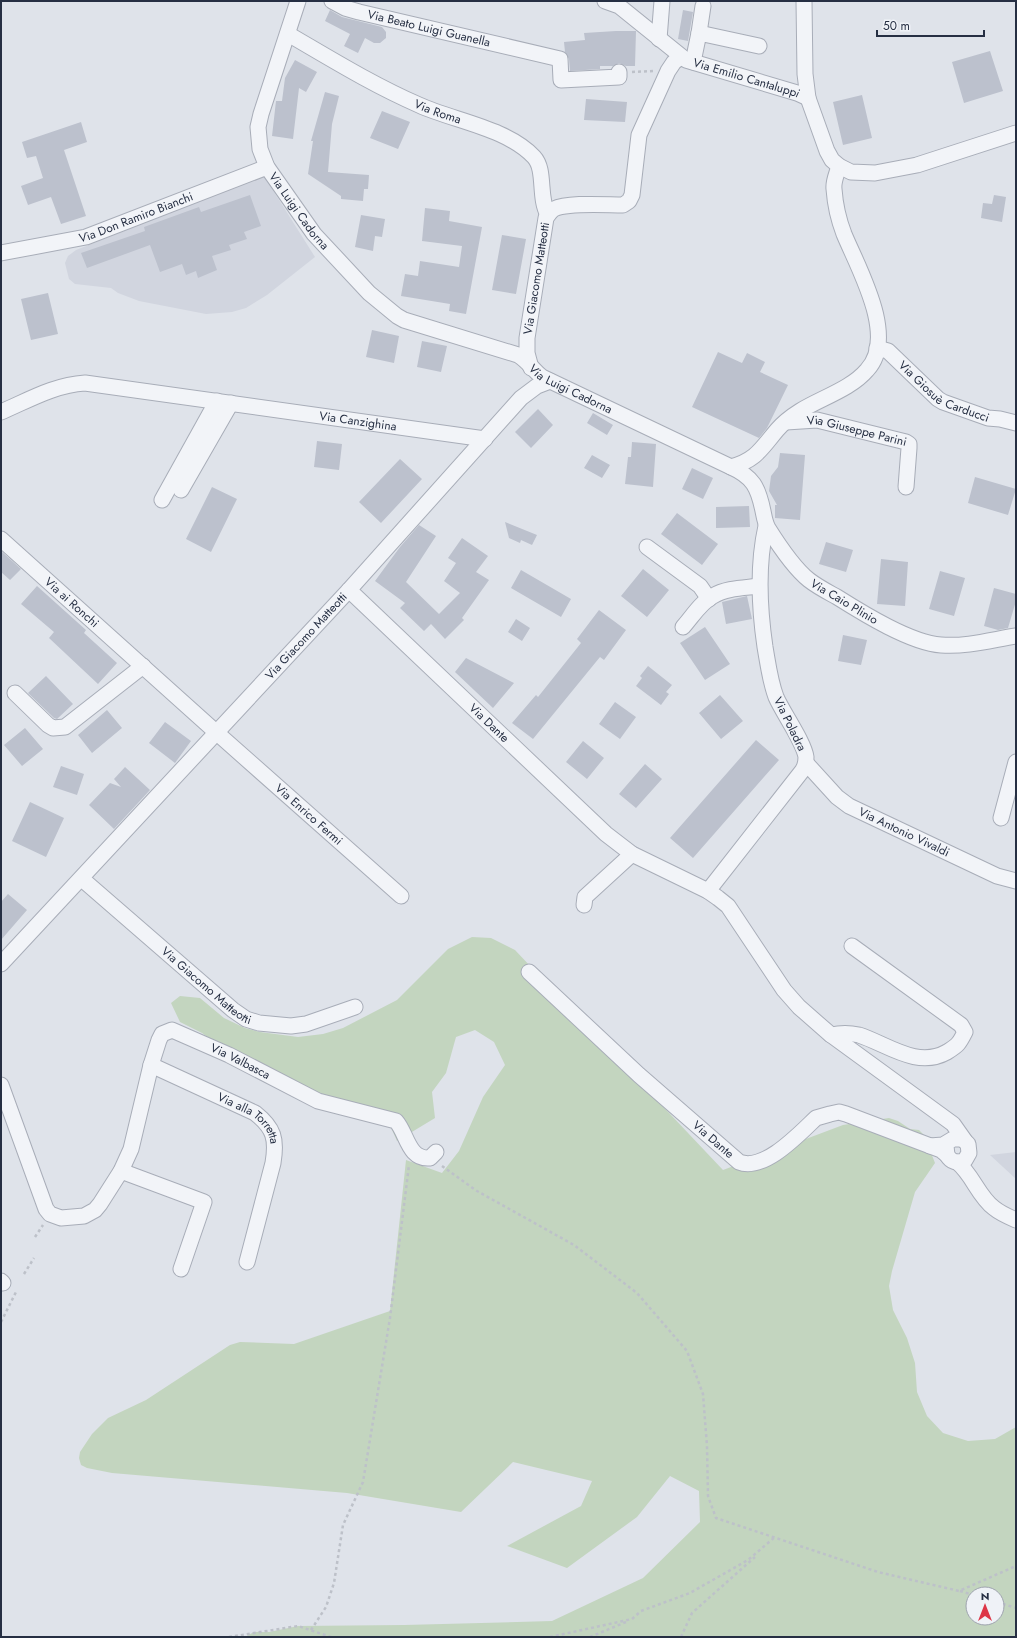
<svg xmlns="http://www.w3.org/2000/svg" width="1017" height="1638" font-family="Jost,sans-serif">
<style>
.built{fill:#d1d5df}
.green{fill:#c3d5bf;fill-rule:evenodd}
.building{fill:#bcc1cd}
.lines{fill:none;stroke-linecap:round;stroke-linejoin:round}
.minor-casing{stroke:#a8adb8;stroke-width:17}
.path{stroke:#bdc1c9;stroke-width:2.5;stroke-dasharray:3 3;stroke-linecap:butt}
.minor{stroke:#f2f4f8;stroke-width:15}
.labels{text-anchor:middle;stroke-width:4;stroke-linejoin:round;paint-order:stroke}
.street-label{font-size:12px;fill:#262f43;stroke:#eff2f7}
</style>
<rect width="100%" height="100%" fill="#dfe3ea"/>
<path class="built" d="M 264,176 L 315,257 L 267,295 L 246,308 L 232,312 L 206,314 L 139,301 L 118,293 L 111,288 L 75,284 L 69,279 L 65,263 L 68,256 L 76,250 Z
M 1016,1152 L 1016,1179 L 990,1155 Z"/>
<path class="green" d="M 472,937 L 491,938 L 515,950 L 723,1170 L 843,1125 L 889,1118 L 898,1121 L 910,1129 L 919,1130 L 924,1135 L 935,1163 L 915,1192 L 892,1271 L 889,1286 L 893,1310 L 907,1338 L 915,1363 L 917,1392 L 927,1416 L 943,1433 L 968,1441 L 995,1439 L 1016,1427 L 1016,1637 L 245,1637 L 254,1632 L 269,1632 L 298,1626 L 404,1625 L 552,1621 L 643,1578 L 700,1522 L 699,1491 L 670,1476 L 637,1517 L 567,1568 L 507,1546 L 581,1506 L 592,1481 L 513,1462 L 461,1512 L 347,1493 L 112,1473 L 87,1468 L 81,1465 L 79,1458 L 80,1452 L 92,1434 L 108,1418 L 146,1400 L 230,1345 L 240,1342 L 294,1344 L 390,1311 L 406,1160 L 442,1173 L 459,1151 L 483,1097 L 505,1065 L 494,1042 L 475,1030 L 456,1037 L 446,1073 L 432,1092 L 435,1118 L 397,1141 L 385,1114 L 328,1102 L 214,1042 L 202,1033 L 180,1022 L 171,1003 L 180,996 L 200,998 L 224,1018 L 245,1028 L 260,1032 L 298,1037 L 323,1034 L 343,1028 L 397,1000 L 448,949 ZM 973,1594 L 997,1594 L 997,1618 L 973,1618 Z"/>
<path class="building" d="M 330,10 L 342,17 L 382,27 L 386,32 L 386,38 L 380,43 L 374,43 L 365,38 L 358,53 L 344,46 L 350,34 L 325,21 Z
M 683,10 L 693,12 L 688,41 L 678,39 Z
M 616,31 L 636,31 L 635,66 L 626,66 L 619,63 L 613,66 L 600,66 L 600,69 L 570,71 L 569,59 L 565,52 L 564,42 L 585,40 L 584,33 Z
M 990,51 L 1003,91 L 964,103 L 952,62 Z
M 295,60 L 317,72 L 306,92 L 299,88 L 293,139 L 272,136 L 276,101 L 282,101 L 285,78 Z
M 325,92 L 339,96 L 332,124 L 328,172 L 369,175 L 368,189 L 364,189 L 363,201 L 341,199 L 341,196 L 308,174 L 313,141 L 311,141 Z
M 862,95 L 872,138 L 843,145 L 833,102 Z
M 586,99 L 627,102 L 625,122 L 584,120 Z
M 382,111 L 410,122 L 398,149 L 370,138 Z
M 81,122 L 87,142 L 64,150 L 86,216 L 61,224 L 51,197 L 28,205 L 21,186 L 43,178 L 36,156 L 27,158 L 22,142 Z
M 250,195 L 261,226 L 244,232 L 247,239 L 229,245 L 231,250 L 212,256 L 217,270 L 198,278 L 196,271 L 186,275 L 182,264 L 160,272 L 150,245 L 87,268 L 81,253 L 145,231 L 144,227 L 199,207 L 201,212 Z
M 994,195 L 1006,197 L 1002,222 L 981,218 L 983,203 L 992,204 Z
M 425,208 L 450,211 L 449,221 L 482,227 L 466,314 L 449,311 L 450,304 L 401,296 L 405,274 L 418,276 L 420,261 L 459,267 L 462,246 L 422,241 Z
M 361,215 L 385,219 L 382,237 L 375,236 L 373,251 L 355,247 Z
M 502,235 L 526,239 L 516,294 L 492,290 Z
M 48,293 L 58,334 L 31,340 L 21,299 Z
M 372,330 L 399,336 L 394,363 L 366,357 Z
M 422,341 L 447,346 L 441,372 L 417,367 Z
M 718,352 L 742,363 L 747,353 L 765,362 L 760,372 L 788,385 L 767,428 L 759,438 L 692,407 Z
M 538,409 L 553,425 L 531,448 L 515,432 Z
M 593,413 L 613,425 L 607,435 L 587,423 Z
M 317,441 L 342,444 L 339,470 L 314,467 Z
M 632,442 L 656,444 L 653,487 L 625,484 L 628,457 L 631,457 Z
M 780,453 L 805,455 L 800,520 L 775,518 L 775,505 L 777,505 L 769,491 L 771,476 L 778,467 Z
M 592,455 L 610,465 L 602,478 L 584,468 Z
M 400,459 L 422,479 L 381,523 L 359,502 Z
M 692,468 L 713,478 L 703,499 L 682,489 Z
M 975,477 L 1016,489 L 1008,515 L 968,503 Z
M 212,487 L 237,499 L 211,552 L 186,539 Z
M 749,506 L 750,527 L 716,528 L 716,507 Z
M 677,513 L 718,544 L 702,565 L 661,534 Z
M 505,522 L 537,535 L 532,545 L 521,540 L 520,543 L 509,538 Z
M 419,525 L 436,536 L 406,582 L 439,614 L 460,593 L 444,581 L 456,563 L 448,558 L 462,538 L 488,556 L 476,572 L 489,580 L 462,618 L 464,620 L 445,639 L 431,624 L 424,631 L 400,608 L 405,603 L 375,581 L 400,547 Z
M 826,542 L 853,550 L 846,572 L 819,564 Z
M 1,551 L 21,569 L 10,580 L 1,572 Z
M 881,559 L 908,562 L 905,606 L 877,604 Z
M 643,569 L 669,590 L 647,617 L 621,596 Z
M 521,570 L 571,599 L 561,617 L 511,588 Z
M 940,571 L 965,578 L 954,616 L 929,609 Z
M 37,586 L 86,630 L 84,633 L 117,663 L 98,684 L 49,638 L 54,632 L 21,604 Z
M 994,588 L 1016,594 L 1016,601 L 1008,628 L 998,630 L 984,626 Z
M 747,596 L 752,619 L 726,624 L 722,602 Z
M 599,610 L 626,630 L 604,660 L 600,657 L 533,739 L 512,723 L 536,695 L 538,697 L 581,643 L 577,639 Z
M 516,619 L 530,628 L 522,641 L 508,632 Z
M 705,627 L 730,664 L 705,680 L 680,643 Z
M 843,635 L 867,640 L 861,665 L 838,661 Z
M 466,658 L 514,683 L 493,708 L 455,672 Z
M 648,666 L 672,685 L 666,692 L 669,694 L 661,705 L 636,686 L 642,678 L 640,676 Z
M 46,676 L 73,704 L 57,719 L 54,718 L 28,693 Z
M 720,695 L 743,721 L 721,739 L 699,713 Z
M 615,702 L 636,717 L 620,739 L 599,724 Z
M 107,710 L 122,728 L 92,753 L 78,735 Z
M 165,722 L 191,741 L 175,763 L 149,743 Z
M 25,728 L 43,749 L 22,766 L 4,745 Z
M 756,740 L 779,760 L 693,858 L 670,838 Z
M 583,741 L 604,758 L 587,779 L 566,762 Z
M 645,764 L 662,779 L 636,808 L 619,794 Z
M 61,766 L 84,774 L 77,795 L 53,787 Z
M 125,767 L 150,790 L 114,829 L 89,805 L 110,783 L 121,787 L 114,779 Z
M 30,802 L 64,818 L 46,857 L 12,841 Z
M 8,894 L 27,910 L 1,940 L 1,902 Z"/>
<g class="lines">
<defs>
<g id="minor">
<path id="s1" d="M 298,1 L 261,114 L 258,127 L 260,149 L 267,167 L 314,234 L 369,293 L 397,316 L 404,320 L 518,355 C 528,361 533,370 542,377 L 731,467 C 756,460 761,449 777,430 C 783,423 792,416 800,411 C 821,398 851,389 867,370 C 898,337 858,268 844,234 C 839,221 835,203 834,189 C 833,181 837,174 839,166"/>
<path id="s2" d="M 332,1 L 345,8 L 359,12 L 560,59 L 561,80 L 619,77 L 619,72"/>
<path id="s3" d="M 605,1 L 619,6 L 686,60 L 797,93 L 808,98"/>
<path d="M 804,1 L 805,74 L 808,98 L 827,151 L 832,160 L 839,166 L 851,172 L 875,173 L 917,165 L 1016,133"/>
<path d="M 699,33 L 703,6"/>
<path id="s4" d="M 288,34 C 331,59 373,85 419,105 C 454,121 507,128 534,157 C 546,170 538,197 548,215"/>
<path d="M 659,39 L 662,1"/>
<path d="M 693,62 L 699,33 L 759,46"/>
<path id="s5" d="M 1,253 L 86,237 L 267,167"/>
<path id="s6" d="M 877,348 L 888,351 L 938,399 L 943,402 L 988,418 L 1000,419 L 1016,423"/>
<path id="s7" d="M 531,368 L 527,353 L 527,338 L 546,218 C 548,215 551,211 554,209 C 568,202 606,205 623,205 L 629,201 L 632,195 L 639,135 L 668,71 L 674,62 L 681,57"/>
<path id="s8" d="M 1,412 C 29,400 54,385 85,383 L 485,439"/>
<path id="s9" d="M 786,422 L 817,420 L 906,442 L 909,444 L 909,448 L 906,487"/>
<path id="s10" d="M 731,467 C 753,477 758,487 763,511 C 764,516 765,523 768,528 C 778,544 794,568 809,580 C 818,587 828,592 837,597 C 864,614 911,643 941,645 C 966,647 991,640 1016,636"/>
<path d="M 181,490 L 231,403"/>
<path d="M 162,500 L 217,401"/>
<path id="s11" d="M 1,539 L 217,733 L 401,896"/>
<path d="M 647,547 L 700,586 L 709,599"/>
<path id="s12" d="M 349,590 L 606,834 L 632,854 L 708,891 L 718,898 L 728,906 L 784,990 L 799,1007 L 831,1035 L 953,1124 L 965,1141"/>
<path d="M 683,627 C 692,617 701,602 713,596 C 726,588 744,588 759,586"/>
<path d="M 15,693 L 48,725 L 53,728 L 65,727 L 143,666"/>
<path id="s13" d="M 806,763 L 837,797 L 849,806 L 997,876 L 1016,881"/>
<path d="M 1001,818 L 1016,762"/>
<path id="s14" d="M 82,879 L 233,1010 L 246,1019 L 259,1023 L 291,1026 L 306,1024 L 355,1007"/>
<path d="M 708,891 L 802,771 C 805,767 806,762 806,757 C 804,742 783,713 776,697 C 770,681 768,664 765,647 C 759,606 757,566 766,526"/>
<path d="M 584,905 L 585,897 L 632,854"/>
<path id="s15" d="M 1,964 L 349,590 L 521,398 L 537,386 L 550,381"/>
<path id="s16" d="M 529,972 L 639,1075 L 739,1162 C 764,1172 799,1134 816,1118 L 830,1114 L 839,1112 L 846,1114 L 941,1150 L 947,1155"/>
<path d="M 831,1035 C 841,1033 849,1033 859,1035 C 887,1044 917,1069 947,1052 C 958,1045 959,1044 965,1032 L 961,1025 L 852,946"/>
<path id="s17" d="M 151,1065 L 255,1113 C 274,1128 277,1139 273,1163 L 247,1262"/>
<path id="s18" d="M 1,1085 L 46,1209 L 50,1214 L 61,1218 L 84,1216 L 95,1210 L 100,1204 L 121,1171 L 131,1149 L 151,1065 L 159,1040 L 162,1034 L 172,1030 L 229,1055 L 318,1101 L 396,1121 C 407,1133 408,1160 430,1158 L 436,1152"/>
<path d="M 930,1146 L 943,1145 L 953,1139 L 962,1139 L 968,1144 L 969,1153 L 965,1160 C 957,1164 951,1162 947,1155 L 946,1146"/>
<path d="M 957,1162 C 973,1175 978,1196 994,1208 C 1000,1213 1009,1217 1016,1220"/>
<path d="M 121,1171 L 204,1202 L 181,1269"/>
<path d="M 1,1281 L 3,1283"/>
</g>
</defs>
<use href="#minor" class="minor-casing"/>
<path class="path" d="M 632,72 L 653,71
M 442,1166 L 477,1191 L 574,1245 L 637,1293 L 687,1351 L 703,1394 L 707,1446 L 708,1496 L 716,1518 L 878,1572 L 959,1591 L 1016,1566
M 35,1237 L 43,1225
M 24,1274 L 34,1258
M 1,1322 L 16,1292 L 15,1291
M 960,1591 L 973,1595
M 997,1602 L 1016,1608
M 311,1630 L 326,1607 L 334,1583 L 343,1525 L 363,1482 L 390,1318 L 409,1165
M 229,1637 L 298,1626 L 331,1637
M 550,1637 L 632,1619 L 641,1611 L 690,1593 L 748,1560 L 775,1537
M 590,1637 L 626,1622
M 681,1637 L 692,1613 L 755,1557"/>
<use href="#minor" class="minor"/>
</g>
<g class="labels">
<g class="street-label">
<text dy="4" stroke="none"><textPath href="#s2" startOffset="101">Via Beato Luigi Guanella</textPath></text>
<text dy="4" stroke="none"><textPath href="#s3" startOffset="164">Via Emilio Cantaluppi</textPath></text>
<text dy="4" stroke="none"><textPath href="#s4" startOffset="169">Via Roma</textPath></text>
<text dy="4" stroke="none"><textPath href="#s1" startOffset="228">Via Luigi Cadorna</textPath></text>
<text dy="4" stroke="none"><textPath href="#s5" startOffset="140">Via Don Ramiro Bianchi</textPath></text>
<text dy="4" stroke="none"><textPath href="#s7" startOffset="91">Via Giacomo Matteotti</textPath></text>
<text dy="4" stroke="none"><textPath href="#s1" startOffset="563">Via Luigi Cadorna</textPath></text>
<text dy="4" stroke="none"><textPath href="#s6" startOffset="82">Via Giosuè Carducci</textPath></text>
<text dy="4" stroke="none"><textPath href="#s8" startOffset="365">Via Canzighina</textPath></text>
<text dy="4" stroke="none"><textPath href="#s9" startOffset="72">Via Giuseppe Parini</textPath></text>
<text dy="4" stroke="none"><textPath href="#s10" startOffset="183">Via Caio Plinio</textPath></text>
<text dy="4" stroke="none"><textPath href="#s11" startOffset="95">Via ai Ronchi</textPath></text>
<text dy="4" stroke="none"><textPath href="#s15" startOffset="448">Via Giacomo Matteotti</textPath></text>
<text dy="4" stroke="none"><textPath href="#s12" startOffset="193">Via Dante</textPath></text>
<text transform="translate(790 724) rotate(64)" y="4">Via Poladra</text>
<text dy="4" stroke="none"><textPath href="#s11" startOffset="413">Via Enrico Fermi</textPath></text>
<text dy="4" stroke="none"><textPath href="#s13" startOffset="122">Via Antonio Vivaldi</textPath></text>
<text dy="4" stroke="none"><textPath href="#s14" startOffset="164">Via Giacomo Matteotti</textPath></text>
<text dy="4" stroke="none"><textPath href="#s18" startOffset="462">Via Valbasca</textPath></text>
<text dy="4" stroke="none"><textPath href="#s17" startOffset="113">Via alla Torretta</textPath></text>
<text dy="4" stroke="none"><textPath href="#s16" startOffset="249">Via Dante</textPath></text>
</g>
</g>
<rect width="1017" height="1638" fill="none" stroke="#262f43" stroke-width="4"/>
<g transform="translate(985 1606)"><circle r="19" fill="#eff2f7" stroke="#9fa4af"/>
<path d="M0-3L7 15L0 10L-7 15Z" fill="#dd3647"/>
<text y="-6" font-size="11" font-weight="bold" text-anchor="middle" fill="#262f43">N</text>
</g>
<path d="M877 30v6h107v-6" fill="none" stroke="#262f43" stroke-width="2"/>
<text x="883" y="30" font-size="12" fill="#262f43" stroke="#eff2f7" stroke-width="3" paint-order="stroke">50 m</text>
</svg>
